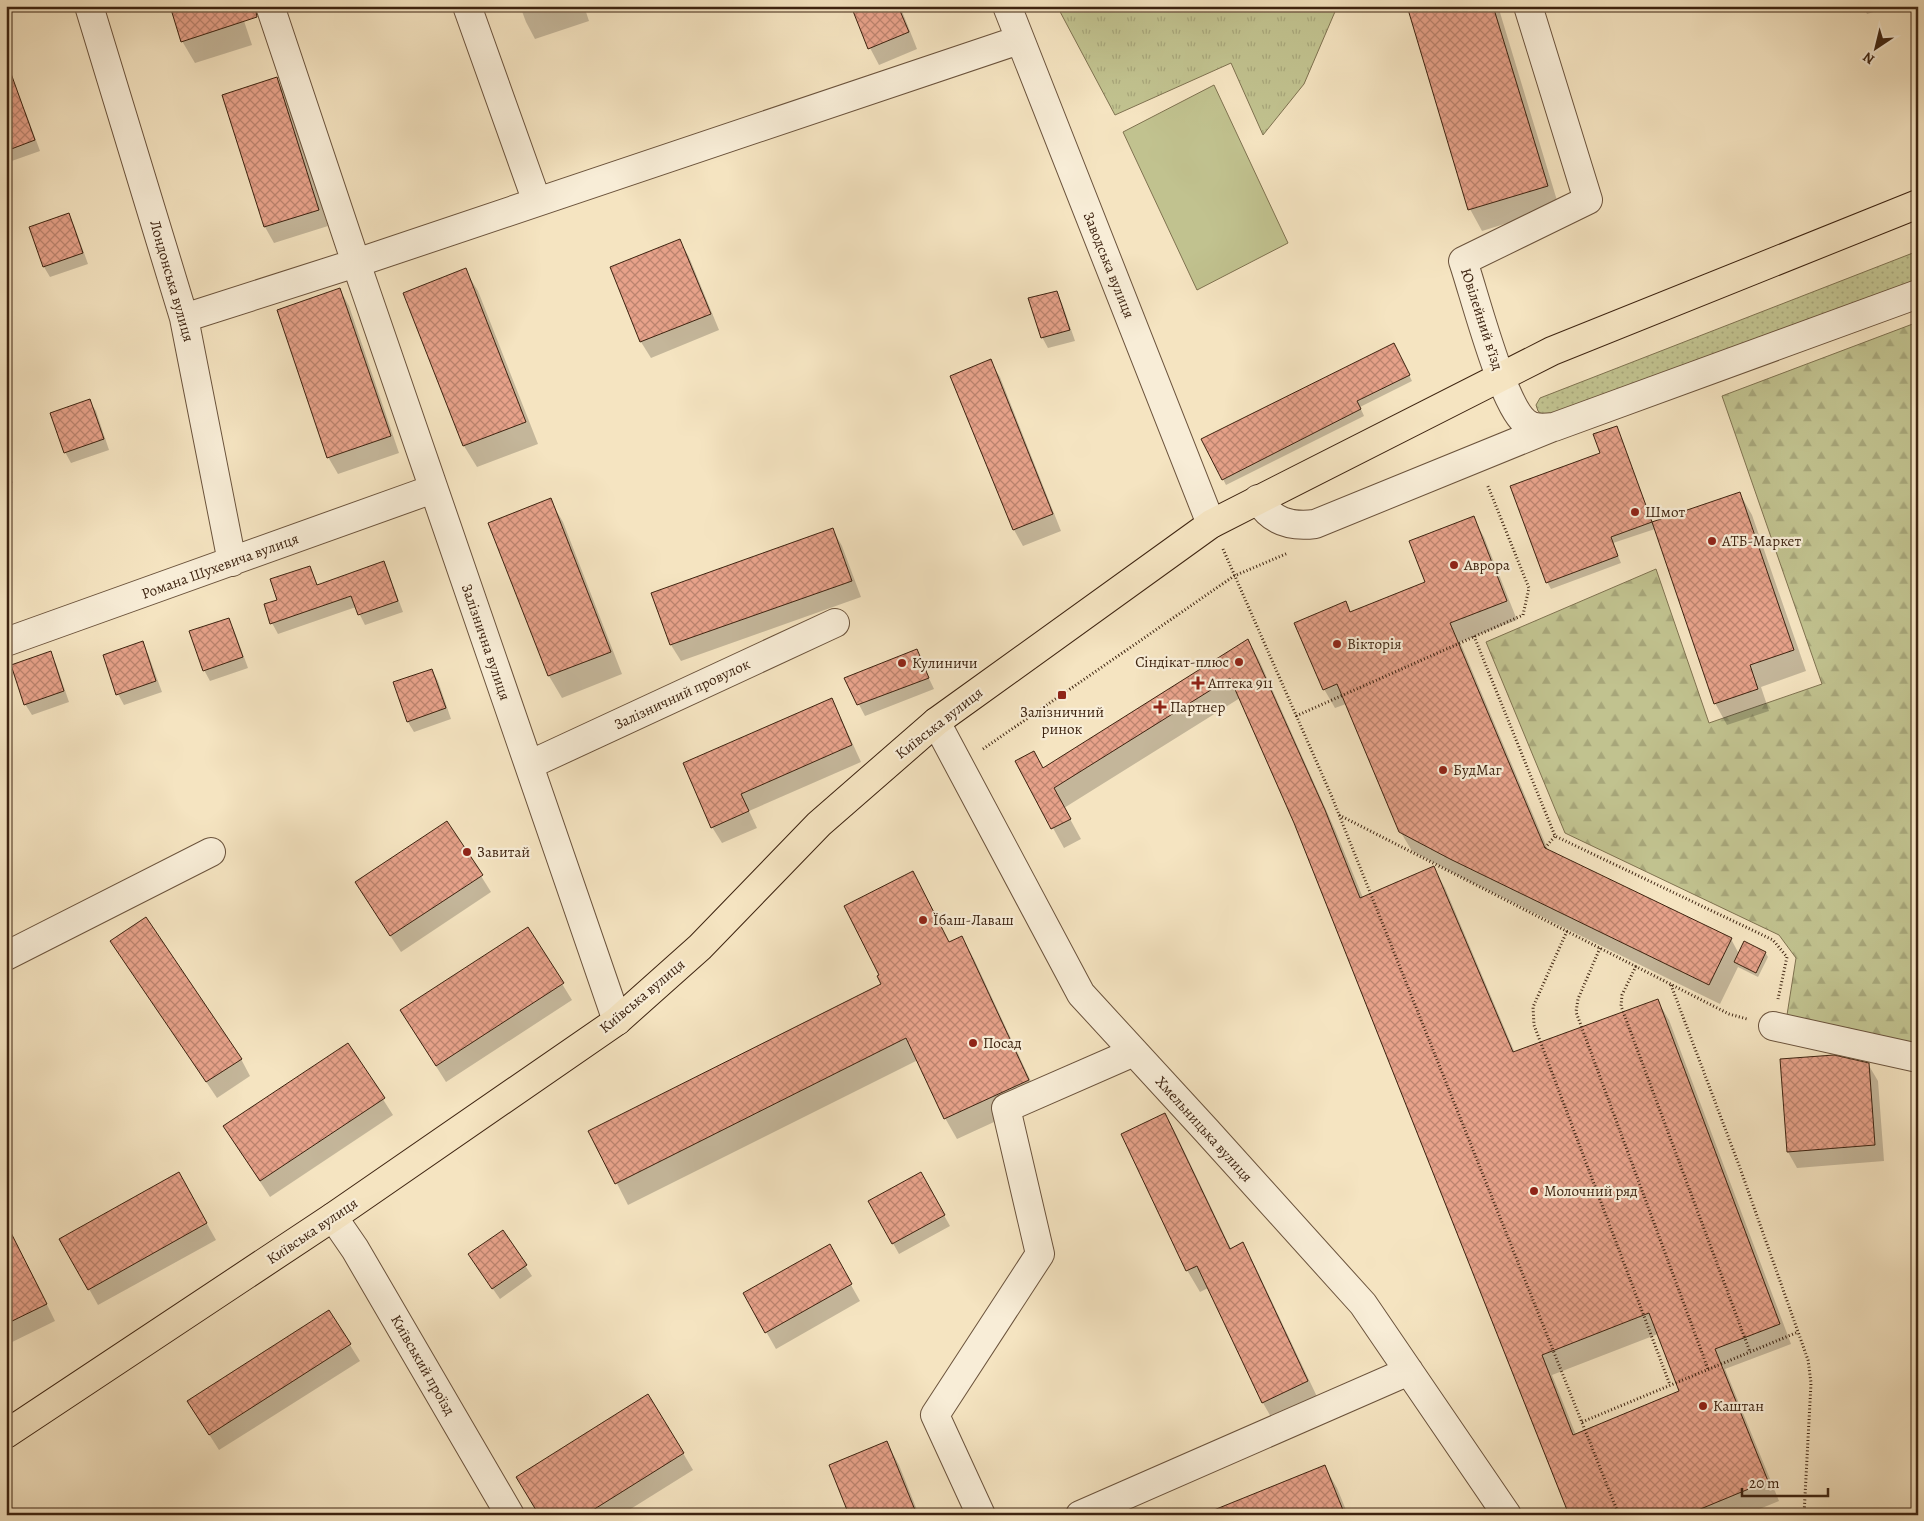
<svg xmlns="http://www.w3.org/2000/svg" width="1924" height="1521" font-family="Alegreya,serif">
<style>
.grass{fill:url(#grass-dots);stroke:#7f7250}
.forest{fill:url(#forest-firs);stroke:#7f7250}
.park{fill:url(#park-tufts);stroke:#7f7250}
.pitch{fill:#c1c28f;stroke:#7f7250}
.shadow{fill:#0003;fill-rule:evenodd}
.building{fill:url(#building-cross-hatch);stroke:#3d2310;fill-rule:evenodd}
.lines{fill:none;stroke-linecap:round;stroke-linejoin:round}
.minor-casing{stroke:#6b533c;stroke-width:30}
.major-casing{stroke:#3d2310;stroke-width:30}
.path{stroke:#3d2310;stroke-width:3;stroke-dasharray:1 2.5;stroke-linecap:butt}
.minor{stroke:#f8edd7;stroke-width:28}
.major{stroke:#f5e4c1;stroke-width:28}
.poi-dot{fill:#8f2418;stroke:#f8edd7;stroke-width:2}
.labels{text-anchor:middle;stroke-width:4.5;stroke-linejoin:round;paint-order:stroke}
.street-label{font-size:15px;fill:#3d2310;stroke:#f8edd7}
.poi-label{font-size:15px;fill:#3d2310;stroke:#f8edd7;text-anchor:start}
</style>
<defs>
<pattern id="grass-dots" width="8" height="8" patternUnits="userSpaceOnUse" patternTransform="scale(1.25)"><rect width="8" height="8" fill="#c1c28f"/><path d="M2 2h.1M6 6h.1" fill="none" stroke="#a7a67a" stroke-width="1.8" stroke-linecap="round"/></pattern>
<pattern id="forest-firs" width="22" height="20" patternUnits="userSpaceOnUse" patternTransform="scale(1.25)"><rect width="22" height="20" fill="#c1c28f"/><path d="M5 1l3.5 6h-7zM16 11l3.5 6h-7z" fill="#a7a67a"/></pattern>
<pattern id="park-tufts" width="24" height="20" patternUnits="userSpaceOnUse" patternTransform="scale(1.25)"><rect width="24" height="20" fill="#c1c28f"/><path d="M3 7l-1-3M5 7V3M7 7l1-3M15 17l-1-3M17 17v-4M19 17l1-3" fill="none" stroke="#a7a67a"/></pattern>
<pattern id="building-cross-hatch" width="8" height="8" patternUnits="userSpaceOnUse" patternTransform="scale(1.25)"><rect width="8" height="8" fill="#e7a28a"/><path d="M0 0l8 8M0 8l8-8" fill="none" stroke="#bc846f"/></pattern>
</defs>
<rect width="100%" height="100%" fill="#f5e4c1"/>
<filter id="stains"><feTurbulence type="fractalNoise" baseFrequency=".004" numOctaves="4"/><feColorMatrix values="0 0 0 0 .2 0 0 0 0 .09 0 0 0 0 .02 0 0 0 .5 -.17"/></filter>
<radialGradient id="worn" r=".72"><stop offset=".6" stop-color="#630" stop-opacity="0"/><stop offset="1" stop-color="#630" stop-opacity=".3"/></radialGradient>
<path class="grass" d="M 1918,251 L 1918,284 L 1544,416 L 1538,411 L 1536,405 L 1540,398 Z"/>
<path class="forest" d="M 1918,322 L 1918,1046 L 1787,1015 L 1796,958 L 1779,935 L 1565,833 L 1486,642 L 1656,569 L 1709,723 L 1822,684 L 1722,396 Z"/>
<path class="park" d="M 1057,6 L 1337,6 L 1337,7 L 1304,84 L 1263,135 L 1231,63 L 1115,115 Z"/>
<path class="pitch" d="M 1214,85 L 1288,243 L 1197,290 L 1123,132 Z"/>
<path class="shadow" d="M 239,6 L 252,45 L 195,63 L 182,41 Z
M 520,6 L 584,6 L 589,21 L 535,39 L 526,22 Z
M 853,6 L 900,6 L 917,49 L 879,65 L 870,48 Z
M 1413,6 L 1498,6 L 1559,207 L 1482,231 L 1470,209 Z
M 1863,6 L 1893,6 L 1867,14 Z
M 6,48 L 12,65 L 6,67 Z
M 276,78 L 286,95 L 328,226 L 274,243 L 265,227 L 223,95 Z
M 20,102 L 26,113 L 40,151 L 6,163 L 6,107 Z
M 68,215 L 74,225 L 88,264 L 50,277 L 44,267 Z
M 680,241 L 689,257 L 719,330 L 651,358 L 641,342 L 611,268 Z
M 465,270 L 478,291 L 538,444 L 477,467 L 464,446 L 405,293 Z
M 340,290 L 349,306 L 399,453 L 338,474 L 328,457 Z
M 1056,292 L 1062,303 L 1075,341 L 1048,348 L 1042,337 Z
M 1397,350 L 1412,381 L 1360,407 L 1364,416 L 1226,485 L 1223,479 Z
M 990,361 L 1000,377 L 1061,531 L 1023,546 L 1014,530 Z
M 89,401 L 96,411 L 109,450 L 71,463 L 65,452 Z
M 1616,427 L 1653,523 L 1740,494 L 1752,515 L 1806,671 L 1761,687 L 1769,711 L 1727,725 L 1715,703 L 1655,529 L 1613,543 L 1621,563 L 1551,589 L 1547,582 L 1602,454 Z
M 6,464 L 13,483 L 6,485 Z
M 550,500 L 563,522 L 622,674 L 562,698 L 549,676 L 489,524 Z
M 1473,518 L 1484,537 L 1517,620 L 1460,642 L 1548,850 L 1731,939 L 1739,954 L 1765,952 L 1768,957 L 1758,977 L 1738,967 L 1720,1004 L 1463,878 L 1412,851 L 1400,831 L 1346,704 L 1335,708 L 1324,689 L 1346,603 L 1351,613 L 1427,583 Z
M 833,530 L 842,546 L 861,597 L 681,661 L 671,645 L 653,594 Z
M 383,563 L 389,574 L 403,612 L 365,625 L 356,607 L 278,634 L 272,623 L 278,600 L 309,567 L 318,586 Z
M 228,619 L 234,630 L 248,668 L 210,681 L 204,670 Z
M 1248,640 L 1259,660 L 1336,832 L 1363,898 L 1434,868 L 1445,888 L 1515,1053 L 1657,1000 L 1669,1020 L 1791,1344 L 1725,1369 L 1779,1501 L 1745,1515 L 1570,1515 L 1295,822 L 1240,698 L 1064,808 L 1081,839 L 1064,848 L 1053,828 L 1043,769 ZM 1658,1334 L 1680,1392 L 1576,1435 L 1552,1375 Z
M 142,643 L 148,654 L 162,692 L 124,705 L 118,694 Z
M 916,651 L 934,689 L 865,716 L 845,678 Z
M 50,653 L 56,664 L 69,702 L 32,715 L 25,704 Z
M 432,670 L 438,681 L 451,719 L 414,732 L 408,722 Z
M 831,699 L 840,716 L 861,762 L 749,811 L 757,828 L 722,843 L 712,827 L 684,764 Z
M 481,876 L 491,892 L 401,952 L 366,899 Z
M 528,929 L 572,1000 L 446,1082 L 401,1011 Z
M 962,938 L 974,959 L 1040,1101 L 957,1139 L 945,1118 L 918,1060 L 628,1205 L 590,1131 L 883,985 Z
M 112,941 L 241,1059 L 250,1076 L 217,1098 Z
M 348,1045 L 393,1115 L 270,1197 L 234,1142 Z
M 1868,1064 L 1878,1081 L 1884,1161 L 1797,1168 L 1788,1152 Z
M 1165,1114 L 1177,1136 L 1231,1249 L 1242,1244 L 1255,1266 L 1320,1403 L 1275,1424 L 1263,1403 L 1208,1288 L 1200,1292 L 1187,1270 Z
M 921,1174 L 950,1226 L 899,1254 L 870,1202 Z
M 188,1190 L 216,1240 L 98,1305 L 61,1239 Z
M 503,1232 L 532,1276 L 500,1299 L 476,1265 Z
M 829,1246 L 860,1301 L 776,1349 L 744,1293 Z
M 6,1261 L 30,1270 L 55,1321 L 6,1345 Z
M 329,1312 L 360,1361 L 219,1450 L 198,1417 Z
M 887,1443 L 899,1465 L 919,1515 L 850,1515 Z
M 683,1453 L 693,1470 L 621,1515 L 540,1515 Z
M 1325,1467 L 1337,1488 L 1348,1515 L 1205,1515 Z"/>
<path class="building" d="M 170,6 L 255,6 L 257,17 L 181,42 Z
M 851,6 L 898,6 L 909,32 L 868,49 Z
M 1407,6 L 1493,6 L 1548,186 L 1468,210 Z
M 9,68 L 35,140 L 6,151 L 6,69 Z
M 277,77 L 319,210 L 264,227 L 222,95 Z
M 69,213 L 83,253 L 43,267 L 29,227 Z
M 680,239 L 711,314 L 640,342 L 610,267 Z
M 466,268 L 526,422 L 463,446 L 403,293 Z
M 340,288 L 391,436 L 327,458 L 277,310 Z
M 1057,291 L 1070,330 L 1041,338 L 1028,298 Z
M 1394,343 L 1410,375 L 1357,401 L 1361,409 L 1222,480 L 1201,439 Z
M 991,359 L 1053,514 L 1013,530 L 950,376 Z
M 90,399 L 104,439 L 64,453 L 50,413 Z
M 1617,426 L 1652,522 L 1611,537 L 1618,556 L 1546,583 L 1510,486 L 1600,453 L 1593,434 Z
M 1740,492 L 1794,650 L 1750,665 L 1758,689 L 1714,704 L 1652,522 Z
M 551,498 L 611,652 L 548,676 L 488,523 Z
M 1474,516 L 1507,601 L 1450,623 L 1545,848 L 1732,938 L 1709,985 L 1450,859 L 1399,832 L 1337,684 L 1323,690 L 1294,623 L 1346,601 L 1350,612 L 1425,582 L 1409,541 Z
M 833,528 L 852,581 L 670,645 L 651,593 Z
M 384,561 L 398,601 L 358,615 L 351,596 L 270,624 L 264,604 L 277,600 L 270,579 L 310,566 L 317,585 Z
M 229,618 L 243,657 L 203,671 L 189,631 Z
M 1248,639 L 1325,810 L 1360,898 L 1434,866 L 1513,1052 L 1658,999 L 1780,1324 L 1715,1349 L 1768,1481 L 1686,1515 L 1569,1515 L 1294,823 L 1230,678 L 1054,788 L 1071,819 L 1051,829 L 1015,761 L 1034,751 L 1043,768 ZM 1649,1313 L 1679,1391 L 1573,1435 L 1542,1355 Z
M 143,641 L 156,681 L 116,695 L 103,655 Z
M 917,649 L 929,678 L 857,705 L 844,678 Z
M 51,651 L 64,691 L 24,705 L 11,665 Z
M 432,669 L 446,708 L 407,722 L 393,682 Z
M 832,698 L 852,745 L 741,794 L 749,811 L 711,828 L 683,763 Z
M 447,821 L 483,875 L 390,936 L 355,882 Z
M 913,871 L 949,942 L 962,936 L 1029,1080 L 944,1119 L 906,1038 L 615,1184 L 588,1131 L 881,984 L 877,976 L 879,975 L 844,906 Z
M 146,917 L 242,1059 L 206,1082 L 110,941 Z
M 528,927 L 564,983 L 436,1066 L 400,1010 Z
M 1744,941 L 1766,952 L 1756,973 L 1734,962 Z
M 348,1043 L 385,1098 L 260,1181 L 223,1126 Z
M 1834,1055 L 1869,1063 L 1875,1145 L 1787,1152 L 1780,1059 Z
M 1165,1113 L 1230,1249 L 1243,1242 L 1308,1381 L 1262,1403 L 1197,1266 L 1186,1271 L 1121,1134 Z
M 179,1172 L 207,1223 L 88,1290 L 59,1239 Z
M 921,1172 L 945,1215 L 892,1244 L 868,1201 Z
M 6,1223 L 47,1304 L 6,1324 Z
M 503,1230 L 527,1265 L 492,1289 L 468,1254 Z
M 830,1244 L 852,1284 L 765,1333 L 743,1293 Z
M 329,1310 L 351,1344 L 209,1435 L 187,1401 Z
M 648,1394 L 684,1453 L 585,1515 L 539,1515 L 516,1477 Z
M 887,1441 L 917,1515 L 849,1515 L 829,1465 Z
M 1325,1465 L 1345,1515 L 1205,1515 L 1204,1514 Z"/>
<g class="lines">
<defs>
<path id="minor" d="M 89,6 L 184,318 L 232,562
M 270,6 L 356,263 L 617,1021
M 467,6 L 537,202
M 1007,6 L 1211,524
M 1528,6 L 1588,200 L 1463,261 C 1474,293 1502,403 1525,422 C 1533,429 1543,428 1554,427 L 1918,294
M 184,318 L 356,263 L 1019,40
M 1258,499 C 1271,522 1291,527 1315,524 L 1553,427
M 6,642 L 433,489
M 936,722 L 1081,994 L 1206,1130 L 1363,1304 L 1507,1515
M 529,765 L 835,623
M 6,956 L 211,852
M 1773,1026 L 1918,1058
M 333,1217 L 355,1249 L 510,1515
M 981,1515 L 935,1415 L 1040,1254 L 1006,1108 L 1134,1052
M 1080,1515 L 1409,1371"/>
<path id="major" d="M 6,1434 L 333,1217 L 617,1021 L 700,947 L 819,824 L 936,722 L 1211,524 L 1552,351 L 1918,204"/>
</defs>
<use href="#minor" class="minor-casing"/>
<use href="#major" class="major-casing"/>
<path class="path" d="M 1223,549 L 1332,797 L 1619,1515
M 1474,636 L 1555,836 L 1773,940 L 1787,957 L 1778,999
M 1296,716 L 1523,615 L 1529,588 L 1487,484
M 983,749 L 1234,576 L 1288,553
M 1339,815 L 1729,1014 L 1747,1019
M 1545,848 L 1555,836
M 1567,931 L 1533,1007 L 1534,1025 L 1670,1385
M 1600,948 L 1578,999 L 1576,1012 L 1708,1369
M 1636,966 L 1622,995 L 1621,1006 L 1750,1352
M 1671,985 L 1740,1168 L 1808,1360 L 1811,1383 L 1804,1515
M 1582,1422 L 1798,1332"/>
<use href="#minor" class="minor"/>
<use href="#major" class="major"/>
</g>
<g class="poi-dot">
<circle cx="1635" cy="512" r="5"/>
<circle cx="1712" cy="541" r="5"/>
<circle cx="1454" cy="565" r="5"/>
<circle cx="1337" cy="644" r="5"/>
<circle cx="1239" cy="662" r="5"/>
<circle cx="902" cy="663" r="5"/>
<path d="M1195.5 675.5h5v5h5v5h-5v5h-5v-5h-5v-5h5z"/>
<rect x="1057" y="690" width="10" height="10" rx="2.5"/>
<path d="M1157.5 699.5h5v5h5v5h-5v5h-5v-5h-5v-5h5z"/>
<circle cx="1443" cy="770" r="5"/>
<circle cx="467" cy="852" r="5"/>
<circle cx="923" cy="920" r="5"/>
<circle cx="973" cy="1043" r="5"/>
<circle cx="1534" cy="1191" r="5"/>
<circle cx="1703" cy="1406" r="5"/>
</g>
<g class="labels">
<g class="street-label">
<text transform="translate(1109 265) rotate(68)" y="5">Заводська вулиця</text>
<text transform="translate(172 281) rotate(74)" y="5">Лондонська вулиця</text>
<text transform="translate(1482 319) rotate(72)" y="5">Ювілейний в’їзд</text>
<text transform="translate(220 566) rotate(-20)" y="5">Романа Шухевича вулиця</text>
<text transform="translate(486 642) rotate(71)" y="5">Залізнична вулиця</text>
<text transform="translate(682 694) rotate(-25)" y="5">Залізничний провулок</text>
<text transform="translate(939 723) rotate(-38)" y="5">Київська вулиця</text>
<text transform="translate(642 996) rotate(-40)" y="5">Київська вулиця</text>
<text transform="translate(1204 1129) rotate(48)" y="5">Хмельницька вулиця</text>
<text transform="translate(312 1231) rotate(-34)" y="5">Київська вулиця</text>
<text transform="translate(423 1365) rotate(60)" y="5">Київський проїзд</text>
</g>
<g class="poi-label">
<text x="1645" y="517">Шмот</text>
<text x="1722" y="546">АТБ-Маркет</text>
<text x="1464" y="570">Аврора</text>
<text x="1347" y="649">Вікторія</text>
<text x="1229" y="667" text-anchor="end">Сіндікат-плюс</text>
<text x="912" y="668">Кулиничи</text>
<text x="1208" y="688">Аптека 911</text>
<text x="1170" y="712">Партнер</text>
<text x="1062" y="717" text-anchor="middle">Залізничний<tspan x="1062" dy="17">ринок</tspan></text>
<text x="1453" y="775">БудМаг</text>
<text x="477" y="857">Завитай</text>
<text x="933" y="925">Їбаш-Лаваш</text>
<text x="983" y="1048">Посад</text>
<text x="1544" y="1196">Молочний ряд</text>
<text x="1713" y="1411">Каштан</text>
</g>
</g>
<rect width="1924" height="1521" fill="none" stroke="#f5e4c1" stroke-width="25"/>
<rect x="8" y="8" width="1909" height="1506" fill="none" stroke="#3d2310" stroke-width="2.5"/>
<rect x="12" y="12" width="1899" height="1496" fill="none" stroke="#3d2310"/>
<g transform="translate(1876 48) rotate(215)" stroke="#f8edd7" stroke-width="4" paint-order="stroke">
<path d="M0-4L9 19L0 12L-9 19Z" fill="#3d2310"/>
<text y="-8" font-size="14" font-weight="bold" text-anchor="middle" fill="#3d2310">N</text>
</g>
<path d="M1742 1488v8h86v-8" fill="none" stroke="#3d2310" stroke-width="2.5"/>
<text x="1749" y="1488" font-size="15" fill="#3d2310" stroke="#f8edd7" stroke-width="4" paint-order="stroke">20 m</text>
<rect width="100%" height="100%" filter="url(#stains)"/>
<rect width="100%" height="100%" fill="url(#worn)"/>
</svg>
